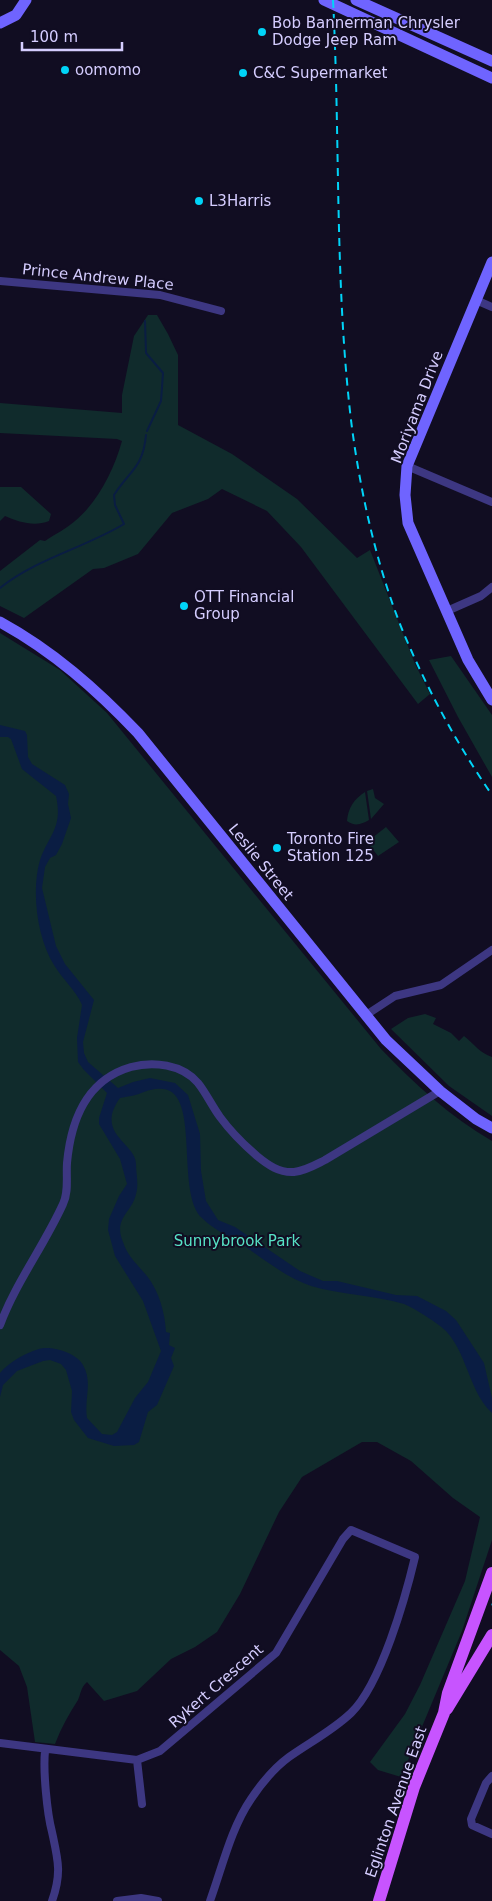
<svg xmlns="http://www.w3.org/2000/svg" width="492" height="1901" font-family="'DejaVu Sans',sans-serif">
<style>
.green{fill:#102b2c}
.water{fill:#0a1d43}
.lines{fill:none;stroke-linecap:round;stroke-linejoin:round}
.stream{stroke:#0a1d43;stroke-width:2}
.street{stroke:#3d3782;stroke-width:8}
.secondary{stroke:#6f64ff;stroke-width:11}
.primary{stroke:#c754ff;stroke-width:12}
.tram{stroke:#00d4f8;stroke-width:1}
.rail{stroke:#00d4f8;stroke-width:2;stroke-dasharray:8 6;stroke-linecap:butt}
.poi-dot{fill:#00d4f8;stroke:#110d22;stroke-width:2}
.labels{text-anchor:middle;stroke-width:4;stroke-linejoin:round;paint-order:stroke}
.poi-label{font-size:15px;fill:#d5cdff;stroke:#110d22;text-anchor:start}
.street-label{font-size:15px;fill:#d5cdff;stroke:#110d22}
.park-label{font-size:15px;fill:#57e2c5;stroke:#110d22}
</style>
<rect width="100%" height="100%" fill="#110d22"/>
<path class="green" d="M 148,315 L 157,315 L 168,334 L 178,355 L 178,425 L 232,454 L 297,499 L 357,558 L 370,550 L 415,664 L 430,694 L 418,704 L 301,547 L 267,511 L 222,489 L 208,499 L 172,513 L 138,554 L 104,568 L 93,569 L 24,618 L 0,606 L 0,571 L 40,540 L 45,541 C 55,534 66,529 75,521 C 98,502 114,470 122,441 L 117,439 L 0,433 L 0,403 L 122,413 L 122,395 L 134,336 Z
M 0,487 L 21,487 L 51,514 L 49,521 C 34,527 19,522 5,516 L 0,521 Z
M 0,633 L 60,670 L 107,713 L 381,1049 C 415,1084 449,1116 492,1141 L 492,1540 L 462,1631 L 401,1777 L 378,1770 L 370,1762 L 405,1714 L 420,1685 L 465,1581 L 480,1517 L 453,1498 L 411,1461 L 377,1442 L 362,1442 L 302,1477 L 279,1512 L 240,1594 L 217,1632 L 195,1647 L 171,1659 L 137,1691 L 104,1701 L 87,1682 C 81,1687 81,1693 78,1700 C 69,1714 61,1728 55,1744 L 35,1742 L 27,1687 L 19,1666 L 0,1650 Z
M 451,656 L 492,715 L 492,777 L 458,717 L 429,660 Z
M 373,789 L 375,798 L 384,804 L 371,819 L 367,791 Z
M 365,792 L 369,820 C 362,824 355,827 347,821 C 348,808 354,799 365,792 Z
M 386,827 L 399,842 L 378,856 L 367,842 Z
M 425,1014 L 436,1018 L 433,1024 L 451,1033 L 459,1041 L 464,1036 C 475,1045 480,1053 492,1057 L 492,1116 L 449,1086 L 391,1029 L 408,1018 Z"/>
<path class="water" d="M 0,725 L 25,731 L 27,735 L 28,757 L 32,764 L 65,785 L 69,794 L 68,804 L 71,818 L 62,844 L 56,855 L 50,858 L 45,867 L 42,888 L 56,946 L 65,964 L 94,1000 L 83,1042 L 84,1053 L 88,1062 L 118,1088 L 133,1082 L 150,1078 L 175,1083 L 188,1095 L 200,1134 L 201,1171 L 206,1201 L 218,1220 L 235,1227 L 300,1271 L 323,1281 L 337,1281 L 396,1295 L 417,1296 L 446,1311 L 456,1320 L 484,1363 L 492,1398 L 492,1413 C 466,1389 467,1342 436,1323 C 426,1316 414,1308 404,1304 C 374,1295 341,1295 311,1286 C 285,1277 262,1258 240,1243 C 227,1235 213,1229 202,1218 C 175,1193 201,1092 163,1089 C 151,1087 142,1094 131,1096 C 127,1097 124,1097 120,1098 C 94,1134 136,1143 136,1164 C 136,1174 139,1184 136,1194 C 132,1213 113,1218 123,1242 C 128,1257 137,1264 147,1276 C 159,1291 165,1313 166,1332 L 170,1333 L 169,1345 L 175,1348 L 171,1358 L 174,1366 L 157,1405 L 148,1412 L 139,1442 L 134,1445 L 114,1446 L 88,1438 L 74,1420 L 71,1412 L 72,1391 L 66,1370 L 61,1364 L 50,1360 L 43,1361 L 17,1371 L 3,1385 L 0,1397 L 0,1373 C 9,1362 25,1353 39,1349 C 51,1345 77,1353 83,1365 C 93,1382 84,1399 87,1418 L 102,1434 L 112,1435 L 117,1432 L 135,1398 L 148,1382 L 161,1351 L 143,1301 L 115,1256 L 108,1230 L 109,1219 L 119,1196 L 127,1184 L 120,1159 L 99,1124 L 99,1118 L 107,1093 L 84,1070 L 78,1062 L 77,1038 L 82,1005 C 76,990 62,979 54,965 C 37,938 31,891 40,860 C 49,834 63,828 56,796 L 22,769 L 11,739 L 8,737 L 0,737 Z"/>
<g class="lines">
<path class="stream" d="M 145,321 L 146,353 L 163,373 L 161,401 L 147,431
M 0,588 C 36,559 84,548 124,524 L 115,505 L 114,495 C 130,470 143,468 146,435"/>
<path class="street" d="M 0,281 L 160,295 L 221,311
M 476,300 L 492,307
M 407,466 L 492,502
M 447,611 L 481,596 L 492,587
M 366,1015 L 395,996 L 441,985 L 492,950
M 0,1325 C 16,1282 44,1246 63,1204 C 69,1192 66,1177 67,1163 C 71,1120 86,1080 131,1067 C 153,1061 182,1064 198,1083 C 206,1093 212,1106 220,1117 C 231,1132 243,1144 257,1156 C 268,1165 279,1173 294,1172 C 305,1171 315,1165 325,1160 L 440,1091
M 0,1743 L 137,1760 L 160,1751 L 276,1653 L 343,1539 L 351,1530 L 415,1557 C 405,1599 381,1684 351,1713 C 332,1731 310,1742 289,1757 C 274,1768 261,1784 251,1799 C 231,1828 222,1868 210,1901
M 45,1751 C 43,1771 47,1813 52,1832 C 58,1860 62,1873 52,1901
M 137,1760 L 142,1804
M 492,1776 L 486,1783 L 471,1819 L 472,1825 L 492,1834
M 117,1901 L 141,1898 L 158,1901"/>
<path class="secondary" d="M 324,0 L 492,78
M 356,0 L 492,61
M 0,23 L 16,15 L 26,0
M 492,262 L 407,466 L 405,495 L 408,523 L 468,660 L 492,700
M 0,622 C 53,651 96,689 138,733 L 386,1040 L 440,1091 L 476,1119 L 492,1128"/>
<path class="primary" d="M 447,1709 L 492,1635
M 379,1901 L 414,1787 L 444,1713 L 448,1693 L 492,1573"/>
<path class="tram" d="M 492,1605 L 492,1604"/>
<path class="rail" d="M 333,0 C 340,134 335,269 349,402 C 357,481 378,578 411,650 C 433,700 461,750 492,795"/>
</g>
<g class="poi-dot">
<circle cx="262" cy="32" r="5"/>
<circle cx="65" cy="70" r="5"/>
<circle cx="243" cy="73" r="5"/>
<circle cx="199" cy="201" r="5"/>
<circle cx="184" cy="606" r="5"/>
<circle cx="277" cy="848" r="5"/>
</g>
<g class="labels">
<g class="poi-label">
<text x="272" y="28">Bob Bannerman Chrysler<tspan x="272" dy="17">Dodge Jeep Ram</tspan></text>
<text x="75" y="75">oomomo</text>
<text x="253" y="78">C&amp;C Supermarket</text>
<text x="209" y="206">L3Harris</text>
<text x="194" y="602">OTT Financial<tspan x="194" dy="17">Group</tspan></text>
<text x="287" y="844">Toronto Fire<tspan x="287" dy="17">Station 125</tspan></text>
</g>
<g class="street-label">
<text transform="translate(98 277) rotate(6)" y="5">Prince Andrew Place</text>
<text transform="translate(417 407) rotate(-69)" y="5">Moriyama Drive</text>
<text transform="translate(261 862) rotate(51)" y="5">Leslie Street</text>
<text transform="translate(216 1686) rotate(-41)" y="5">Rykert Crescent</text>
<text transform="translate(396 1802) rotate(-71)" y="5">Eglinton Avenue East</text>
</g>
<g class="park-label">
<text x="237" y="1246">Sunnybrook Park</text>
</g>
</g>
<path d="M22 42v8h100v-8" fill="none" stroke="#d5cdff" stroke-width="2.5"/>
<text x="30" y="42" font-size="15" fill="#d5cdff" stroke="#110d22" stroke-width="4" paint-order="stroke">100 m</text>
</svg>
